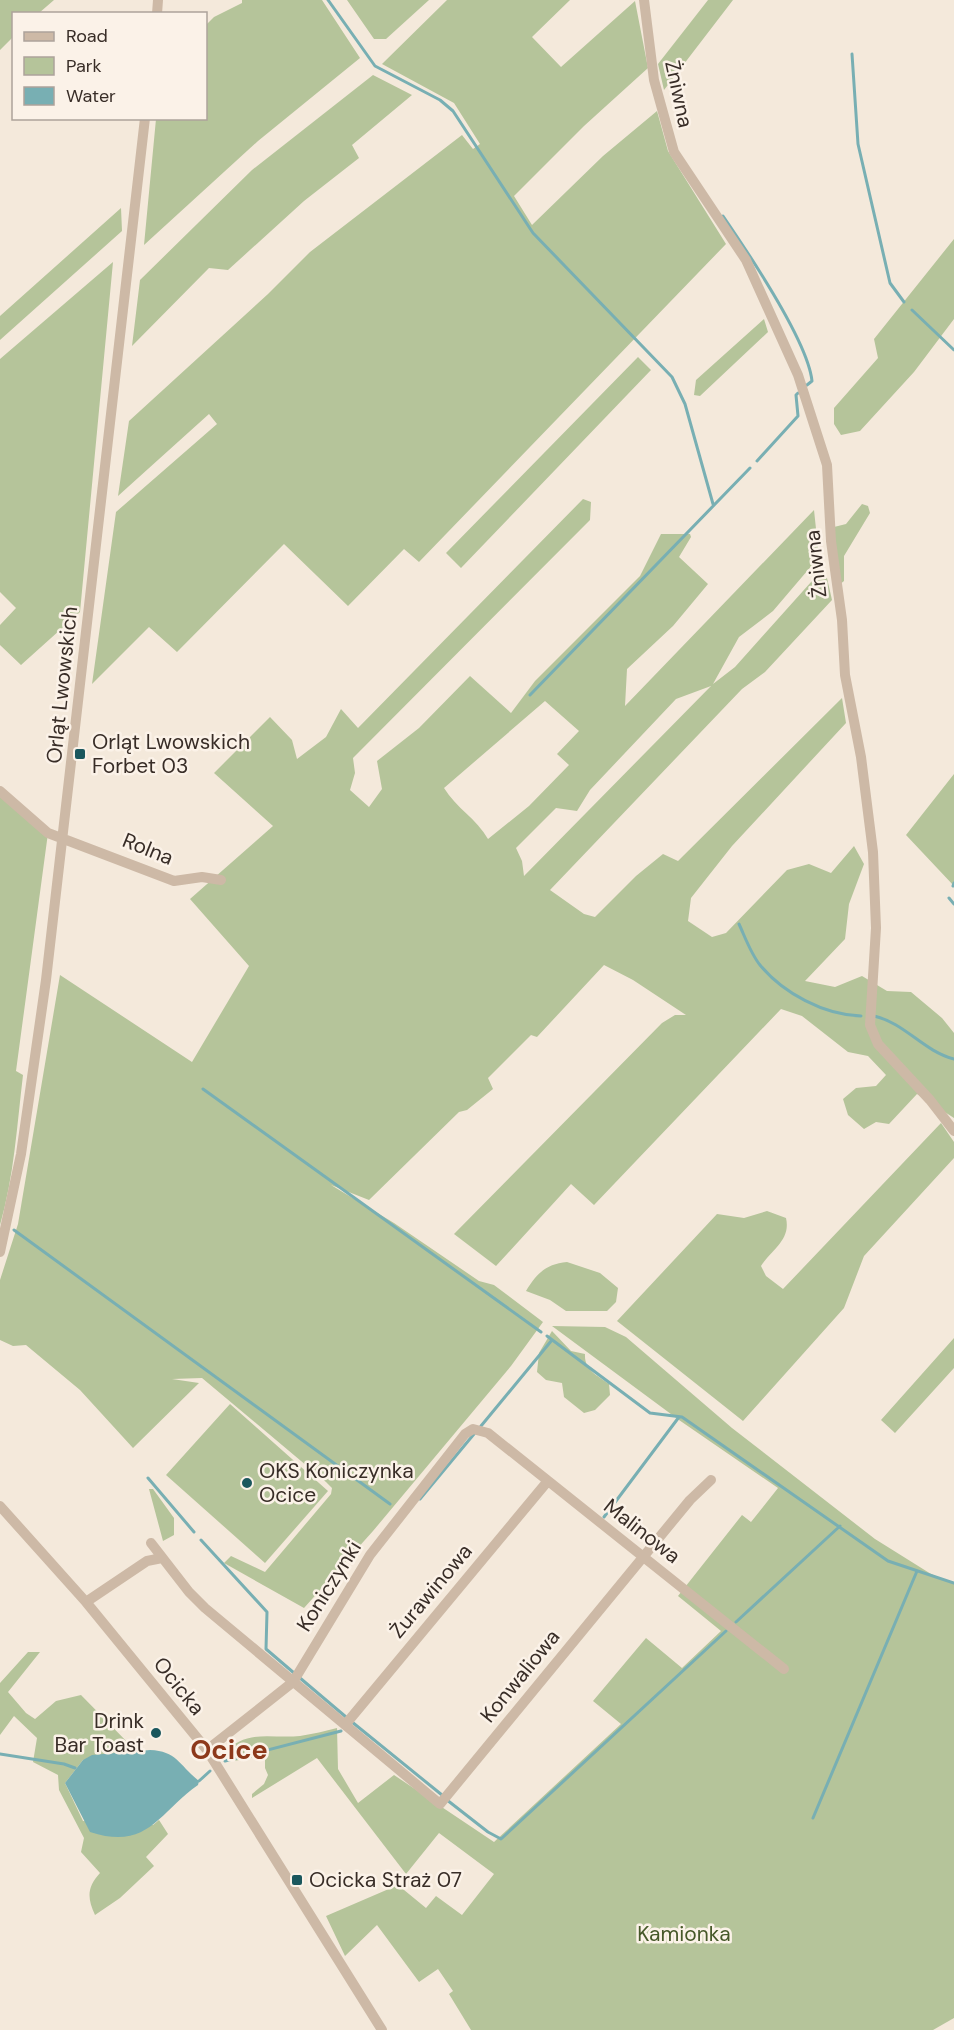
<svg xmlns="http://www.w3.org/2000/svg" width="954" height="2030" font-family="'DM Sans',sans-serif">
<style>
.green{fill:#b5c49a;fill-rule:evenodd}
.water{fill:#78afb3}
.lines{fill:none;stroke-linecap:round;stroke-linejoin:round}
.stream{stroke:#78afb3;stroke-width:3}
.minor{stroke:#cdb9a6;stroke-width:10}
.poi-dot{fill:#1a575d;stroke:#fbf2e8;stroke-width:2}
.labels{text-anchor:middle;stroke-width:5;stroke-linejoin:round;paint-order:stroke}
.street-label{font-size:21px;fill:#382d27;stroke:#fbf2e8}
.poi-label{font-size:21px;fill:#382d27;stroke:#fbf2e8;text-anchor:start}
.park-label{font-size:21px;fill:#465829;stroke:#fbf2e8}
.district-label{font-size:27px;font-weight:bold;fill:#8d391b;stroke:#fbf2e8}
</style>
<rect width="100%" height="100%" fill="#f4e9db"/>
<path class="green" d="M 0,0 L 54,0 L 39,13 L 14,14 L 13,37 L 0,50 Z
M 242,0 L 322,0 L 360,58 L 258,141 L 144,245 L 156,119 L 206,118 L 206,25 L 214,17 L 242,3 Z
M 347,0 L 429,0 L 386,39 L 374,39 Z
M 447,0 L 570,0 L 532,37 L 561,67 L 635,1 L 648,68 L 584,126 L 514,196 L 532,225 L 603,156 L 657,111 L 668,151 L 726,244 L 419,562 L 404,549 L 348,606 L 284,544 L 177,652 L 149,627 L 92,684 L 116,512 L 217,424 L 209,414 L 118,496 L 129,421 L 268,294 L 310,252 L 462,135 L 473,149 L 480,144 L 454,103 L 382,64 Z
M 708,0 L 733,0 L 664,90 L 658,64 Z
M 373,75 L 412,95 L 352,145 L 359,158 L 304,201 L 228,270 L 209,268 L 132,346 L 140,280 L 252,170 Z
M 121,208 L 122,231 L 0,340 L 0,316 Z
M 954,239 L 954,319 L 914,372 L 860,431 L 841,435 L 834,424 L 834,408 L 878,358 L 874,339 Z
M 113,262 L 80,612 L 21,665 L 0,645 L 0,625 L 16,608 L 0,592 L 0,359 Z
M 764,319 L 768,332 L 700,396 L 694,395 L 696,380 Z
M 638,357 L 651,370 L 461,568 L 446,553 Z
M 583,499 L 591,502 L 590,520 L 353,758 L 355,773 L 350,790 L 369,807 L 382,789 L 377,761 L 419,728 L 470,676 L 511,713 L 535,681 L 640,576 L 661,534 L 690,534 L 691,537 L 679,557 L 708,584 L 673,626 L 627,669 L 625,706 L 814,510 L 819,557 L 773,611 L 739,637 L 713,684 L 735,667 L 820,572 L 827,578 L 832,600 L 765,672 L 742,689 L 550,890 L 584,914 L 595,917 L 636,876 L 663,854 L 678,861 L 842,698 L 846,723 L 732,846 L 691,898 L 688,921 L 712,937 L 726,933 L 787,870 L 809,864 L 831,873 L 854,846 L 864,864 L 849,904 L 845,939 L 805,981 L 835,987 L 862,976 L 887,991 L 911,992 L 942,1018 L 954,1033 L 954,1118 L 917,1094 L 889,1124 L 876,1122 L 864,1129 L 848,1115 L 843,1099 L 856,1088 L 876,1086 L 886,1075 L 868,1056 L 848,1052 L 802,1016 L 781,1009 L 594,1205 L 571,1184 L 496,1266 L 454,1234 L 662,1023 L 675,1015 L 686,1015 L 633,980 L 604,965 L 537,1037 L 531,1035 L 488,1078 L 493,1089 L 467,1110 L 459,1112 L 369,1200 L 331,1185 L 394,1223 L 479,1281 L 494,1285 L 543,1322 L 511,1366 L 373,1531 L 304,1608 L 224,1563 L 231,1556 L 265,1572 L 331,1494 L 332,1488 L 326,1482 L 202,1378 L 172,1379 L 199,1383 L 133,1448 L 80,1390 L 26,1345 L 13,1346 L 0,1340 L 0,1280 L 18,1224 L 60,975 L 192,1062 L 249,966 L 190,899 L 273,826 L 214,773 L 270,717 L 292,740 L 297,759 L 326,737 L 341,709 L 358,728 ZM 711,686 L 524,876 L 522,861 L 516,848 L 556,808 L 577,811 L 590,790 L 676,699 ZM 545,701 L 579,731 L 557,754 L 569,765 L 529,806 L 488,839 C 477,819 456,808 444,788 Z
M 862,504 L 868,506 L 870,513 L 844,556 L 844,581 L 839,585 L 834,527 L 846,524 Z
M 954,774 L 954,886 L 906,835 Z
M 0,791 L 48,833 L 16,1071 L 23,1075 C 17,1125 14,1177 0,1225 Z
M 941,1123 L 954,1142 L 954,1158 L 864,1256 L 844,1308 L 743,1421 L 617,1321 L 717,1214 L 744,1218 L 767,1211 L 786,1218 C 791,1240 772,1249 761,1266 L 766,1276 L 783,1289 Z
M 567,1262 L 600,1273 L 618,1288 L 616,1302 L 607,1311 L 566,1311 L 550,1300 L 526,1291 C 537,1273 546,1264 567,1262 Z
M 552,1326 L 605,1327 L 626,1337 L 732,1428 L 875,1539 L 931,1574 L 954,1584 L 954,2018 L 933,2030 L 471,2030 L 449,1994 L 453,1991 L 438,1969 L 419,1982 L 377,1925 L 345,1956 L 326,1916 L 398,1885 L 426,1908 L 436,1896 L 462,1915 L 494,1874 L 439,1833 L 406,1874 L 317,1758 L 252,1798 L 252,1794 L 264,1784 L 268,1775 L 265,1768 L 265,1755 L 234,1761 L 223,1755 C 245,1728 270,1739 300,1736 C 313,1734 325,1731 337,1728 L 338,1769 L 358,1803 L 394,1775 L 494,1842 L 621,1724 L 593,1701 L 646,1638 L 682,1668 L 721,1631 L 678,1596 L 742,1515 L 751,1522 L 778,1488 L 679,1420 Z
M 552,1331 L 571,1351 L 585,1354 C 584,1370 597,1375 609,1384 L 610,1395 L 595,1410 L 584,1413 L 564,1397 L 562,1383 L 546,1380 L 537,1372 L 539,1353 Z
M 954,1338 L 954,1368 L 895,1433 L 881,1420 Z
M 230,1404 L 328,1491 L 265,1563 L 166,1475 Z
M 149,1489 L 153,1489 L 174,1518 L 174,1535 L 163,1541 Z
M 28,1652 L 40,1652 L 8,1692 L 26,1713 L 35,1719 L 56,1701 L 81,1695 L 136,1751 L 83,1760 L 65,1783 L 83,1821 L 153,1825 L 159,1820 L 168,1834 L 146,1857 L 154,1866 L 120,1898 L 95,1915 C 87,1898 87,1887 100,1873 L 81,1852 L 84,1838 L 59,1790 L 58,1775 L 33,1762 L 37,1738 L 14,1716 L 0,1735 L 0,1683 Z"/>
<path class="water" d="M 150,1750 C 177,1751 179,1765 199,1781 L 198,1785 C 158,1813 148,1851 90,1832 L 65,1783 L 83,1760 L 92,1755 Z"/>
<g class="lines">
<path class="stream" d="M 328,0 L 375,66 L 440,100 L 453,111 L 533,233 L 672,377 L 685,404 L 713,504
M 852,54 L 858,144 L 890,283 L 904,302
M 723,216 C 747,251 808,342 812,381 L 807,385
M 912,310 L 954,350
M 757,461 L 798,416 L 796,395 L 798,393
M 530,695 L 750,468
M 953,886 L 954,883
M 949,898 L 954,904
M 739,924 C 745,937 751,954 760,965 C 783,993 824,1015 861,1016
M 874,1016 C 905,1023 923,1051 954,1059
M 203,1089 L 541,1332
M 14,1230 L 390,1504
M 547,1336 L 650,1413 L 682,1417 L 888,1561 L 954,1583
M 481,1426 L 552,1340
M 148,1478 L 194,1532
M 420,1499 L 474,1434
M 604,1517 L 679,1417
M 201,1540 L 267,1612 L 266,1649 L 294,1673
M 736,1622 L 840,1526
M 300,1678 L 346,1717
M 352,1722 L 442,1795
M 0,1754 L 64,1764 L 75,1768
M 225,1761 L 341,1731
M 199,1781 L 210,1771
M 447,1800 L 488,1832 L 501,1839 L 726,1631
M 813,1818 L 917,1571"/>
<path class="minor" d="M 644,0 L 654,80 L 674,152 L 746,260 L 798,375 L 827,465 L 831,541 L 842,620 L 845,675 L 861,757 L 873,852 L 876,928 L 870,1025 L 878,1044 L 930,1100 L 954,1131
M 157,14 L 158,0
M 0,791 L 48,833 L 174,881 L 202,877 L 221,880
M 0,1252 L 21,1154 L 46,980 L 145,118
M 0,1506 L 86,1602 L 207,1750 L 382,2030
M 151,1543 L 189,1592 L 205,1608 L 440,1804 L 690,1500 L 711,1480
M 86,1602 L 147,1561 L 162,1558
M 345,1725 L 547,1482
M 207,1750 L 293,1682 L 370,1555 L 465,1434 L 473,1429 L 488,1433 L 784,1669"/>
</g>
<g class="poi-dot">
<rect x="74" y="748" width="12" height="12" rx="3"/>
<circle cx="247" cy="1483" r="6"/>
<circle cx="156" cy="1733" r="6"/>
<rect x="291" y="1874" width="12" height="12" rx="3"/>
</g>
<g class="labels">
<g class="street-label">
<text transform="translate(679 94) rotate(78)" y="7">Żniwna</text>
<text transform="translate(816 564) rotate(-96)" y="7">Żniwna</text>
<text transform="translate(62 685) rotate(-84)" y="7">Orląt Lwowskich</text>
<text transform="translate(148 849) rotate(22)" y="7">Rolna</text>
<text transform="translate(642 1531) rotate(38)" y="7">Malinowa</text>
<text transform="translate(329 1586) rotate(-58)" y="7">Koniczynki</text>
<text transform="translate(431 1591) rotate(-50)" y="7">Żurawinowa</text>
<text transform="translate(520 1676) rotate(-51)" y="7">Konwaliowa</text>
<text transform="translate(179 1686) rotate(51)" y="7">Ocicka</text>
</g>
<g class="poi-label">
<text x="92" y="749">Orląt Lwowskich<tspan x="92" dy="24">Forbet 03</tspan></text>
<text x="259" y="1478">OKS Koniczynka<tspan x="259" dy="24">Ocice</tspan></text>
<text x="144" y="1728" text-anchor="end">Drink<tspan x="144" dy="24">Bar Toast</tspan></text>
<text x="309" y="1887">Ocicka Straż 07</text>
</g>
<g class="park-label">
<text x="684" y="1941">Kamionka</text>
</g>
<g class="district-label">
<text x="229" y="1759">Ocice</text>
</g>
</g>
<rect x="12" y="12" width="195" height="108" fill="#fbf2e8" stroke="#ada39b" stroke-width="1.5"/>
<rect x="24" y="32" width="30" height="9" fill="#cdb9a6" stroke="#ada39b" stroke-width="1.5"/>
<text x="66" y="42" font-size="18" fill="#382d27">Road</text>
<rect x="24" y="57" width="30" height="18" fill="#b5c49a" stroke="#ada39b" stroke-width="1.5"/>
<text x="66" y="72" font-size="18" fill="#382d27">Park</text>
<rect x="24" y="87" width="30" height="18" fill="#78afb3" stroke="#ada39b" stroke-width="1.5"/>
<text x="66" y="102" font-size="18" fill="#382d27">Water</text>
</svg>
